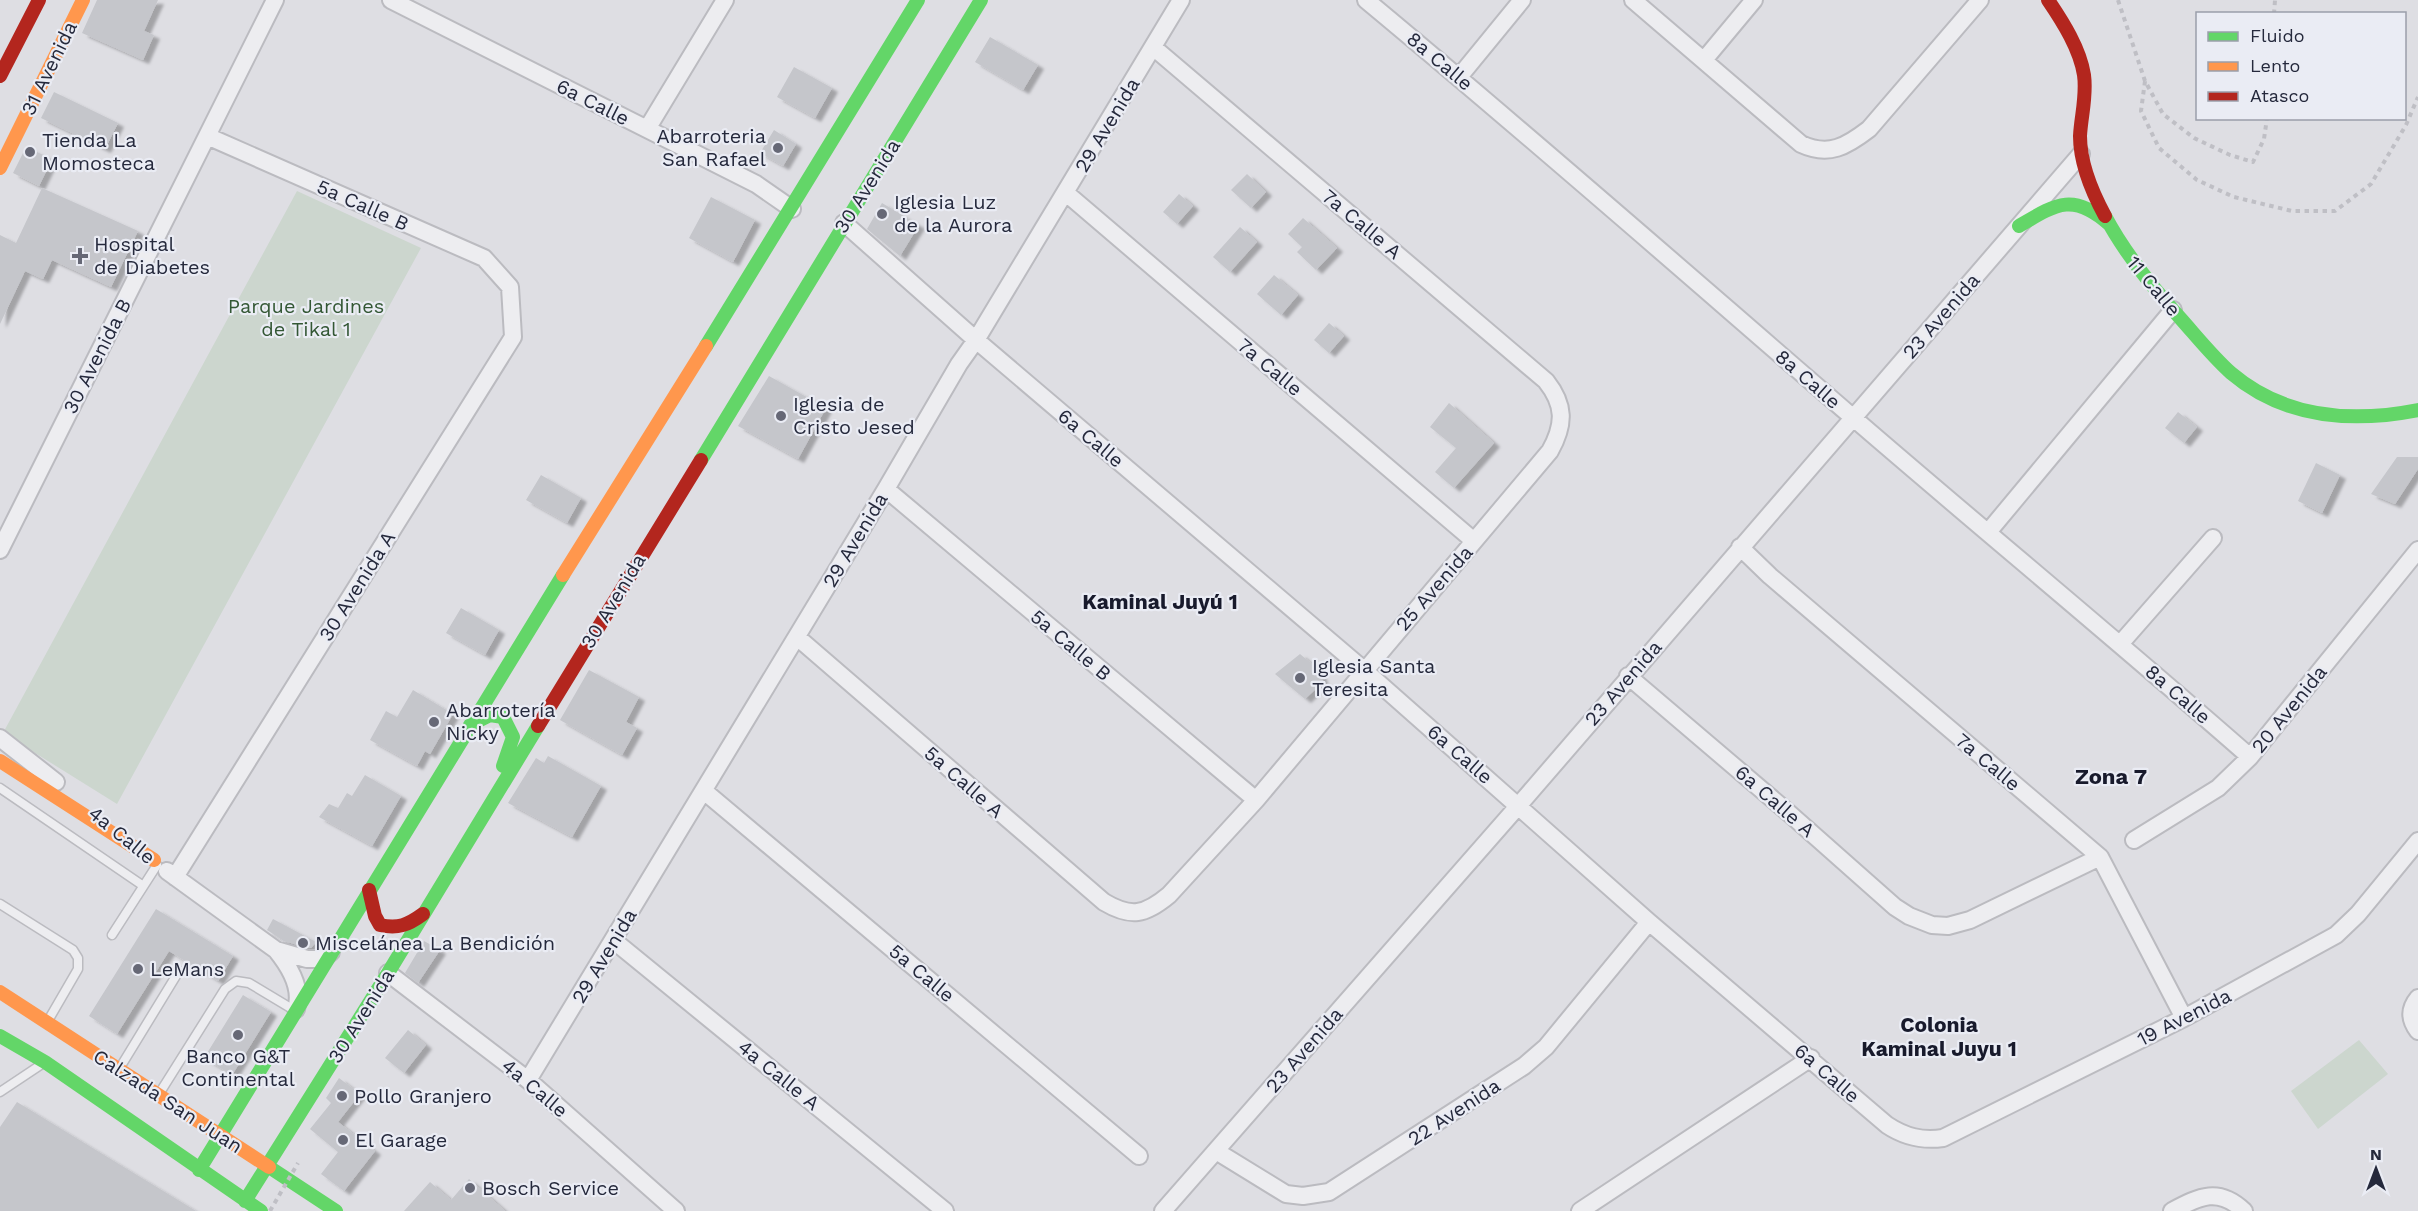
<svg xmlns="http://www.w3.org/2000/svg" width="2418" height="1211" font-family="'Work Sans',sans-serif">
<style>
.green{fill:#ccd6ce}
.building{fill:#c5c6cb;filter:url(#shadow)}
.lines{fill:none;stroke-linecap:round;stroke-linejoin:round}
.lane-casing{stroke:#bbbbc0;stroke-width:11}
.street-casing{stroke:#bbbbc0;stroke-width:20}
.path{stroke:#bfbfc5;stroke-width:4;stroke-dasharray:4.5 4.5;stroke-linecap:butt}
.lane{stroke:#ededf0;stroke-width:8}
.street{stroke:#ededf0;stroke-width:16}
.fast{stroke:#63d668;stroke-width:14}
.slow{stroke:#ff974d;stroke-width:14}
.jam{stroke:#b3261e;stroke-width:14}
.path-bridge{stroke:#bfbfc5;stroke-width:4;stroke-dasharray:4.5 4.5;stroke-linecap:butt}
.poi-dot{fill:#666876;stroke:#eaecf4;stroke-width:2}
.labels{text-anchor:middle;stroke-width:4.5;stroke-linejoin:round;paint-order:stroke}
.street-label{font-size:20px;fill:#25293c;stroke:#eaecf4}
.poi-label{font-size:20px;fill:#25293c;stroke:#eaecf4;text-anchor:start}
.park-label{font-size:20px;fill:#335734;stroke:#eaecf4}
.neighbourhood-label{font-size:21px;font-weight:bold;fill:#181a2c;stroke:#eaecf4}
.quarter-label{font-size:22px;font-weight:bold;fill:#181a2c;stroke:#eaecf4}
</style>
<defs>
<filter id="shadow"><feDropShadow dx="6" dy="4" stdDeviation="1.5" flood-color="#0004"/></filter>
</defs>
<rect width="100%" height="100%" fill="#dedee3"/>
<path class="green" d="M 297,191 L 421,248 L 117,804 L 3,733 Z
M 2359,1040 L 2388,1074 L 2318,1129 L 2291,1091 Z"/>
<path class="building" d="M 97,0 L 158,0 L 144,31 L 154,35 L 143,60 L 82,33 Z
M 990,37 L 1038,65 L 1023,90 L 975,62 Z
M 794,67 L 832,88 L 815,118 L 777,97 Z
M 54,92 L 118,123 L 105,149 L 41,118 Z
M 774,130 L 796,144 L 783,166 L 760,153 Z
M 26,147 L 52,159 L 39,186 L 13,173 Z
M 1247,174 L 1266,192 L 1251,208 L 1231,190 Z
M 42,188 L 138,231 L 111,287 L 52,260 L 43,279 L 25,271 L 0,324 L 0,235 L 16,243 Z
M 1179,194 L 1193,206 L 1177,224 L 1163,212 Z
M 711,197 L 755,220 L 733,262 L 689,238 Z
M 882,203 L 919,225 L 900,256 L 867,229 Z
M 1303,218 L 1337,248 L 1316,270 L 1297,252 L 1302,247 L 1288,234 Z
M 1240,227 L 1257,242 L 1230,272 L 1213,257 Z
M 1274,275 L 1298,295 L 1281,315 L 1257,294 Z
M 1329,323 L 1344,336 L 1329,353 L 1314,340 Z
M 769,376 L 826,408 L 798,459 L 738,426 Z
M 1449,403 L 1494,443 L 1454,488 L 1435,472 L 1456,448 L 1430,427 Z
M 2178,412 L 2197,427 L 2184,443 L 2165,428 Z
M 2397,457 L 2418,457 L 2418,469 L 2395,504 L 2371,494 Z
M 2316,463 L 2340,475 L 2322,513 L 2298,501 Z
M 541,475 L 581,498 L 567,523 L 526,500 Z
M 461,608 L 499,630 L 485,655 L 446,633 Z
M 1300,654 L 1318,669 L 1323,682 L 1305,699 L 1275,674 Z
M 589,670 L 639,697 L 626,722 L 637,728 L 622,755 L 560,720 Z
M 413,690 L 453,714 L 430,754 L 425,751 L 417,766 L 370,740 L 386,711 L 397,717 Z
M 548,756 L 601,786 L 572,837 L 508,803 L 536,758 L 544,763 Z
M 365,775 L 401,796 L 372,846 L 319,817 L 329,804 L 338,808 L 347,793 L 352,796 Z
M 156,909 L 233,956 L 218,981 L 169,951 L 117,1034 L 89,1016 Z
M 273,919 L 316,942 L 311,948 L 308,948 L 284,941 L 267,930 Z
M 424,941 L 440,950 L 418,983 L 405,973 Z
M 243,995 L 271,1012 L 232,1075 L 204,1058 Z
M 408,1030 L 426,1045 L 404,1073 L 385,1058 Z
M 339,1078 L 360,1094 L 338,1122 L 375,1151 L 344,1191 L 321,1174 L 338,1152 L 310,1129 L 331,1103 L 326,1098 Z
M 17,1102 L 196,1211 L 0,1211 L 0,1127 Z
M 469,1179 L 505,1211 L 404,1211 L 430,1182 L 451,1200 Z"/>
<g class="lines">
<defs>
<path id="lane" d="M 0,788 L 142,885
M 0,904 L 73,950 L 78,958 L 78,969 L 49,1019
M 112,935 L 157,865
M 121,1066 L 179,971
M 0,1092 L 42,1064
M 159,1094 L 225,989 L 236,981 L 249,983 L 294,1010"/>
<path id="street" d="M 391,0 L 756,184 L 792,209
M 1366,0 C 1530,136 1689,276 1850,415 C 1983,530 2118,641 2250,757
M 1633,0 L 1801,144 C 1829,157 1847,146 1869,129 L 1980,0
M 1704,60 L 1754,0
M 1459,77 L 1522,0
M 647,129 L 725,0
M 1066,193 L 1474,541
M 844,223 L 976,340 L 1364,670 L 1649,922 L 1887,1125 C 1905,1137 1922,1141 1943,1138 L 2184,1018 L 2336,935 L 2358,914 L 2418,841
M 886,489 L 1256,800
M 1989,531 L 2173,310
M 1740,547 L 1770,576 L 2100,857 L 2184,1018
M 0,550 L 275,0
M 797,637 L 1104,902 C 1131,918 1145,915 1169,895 L 1256,800 L 1550,451 C 1565,424 1565,405 1546,381 L 1153,47
M 2121,643 L 2213,538
M 1628,676 L 1790,814 L 1895,907 L 1909,916 L 1932,925 L 1948,926 L 1970,920 L 2100,857
M 0,738 L 56,782
M 704,791 L 1139,1156
M 2134,840 L 2218,788 L 2250,757 L 2418,550
M 167,871 L 276,950 L 307,959 L 323,959 L 331,952
M 175,877 L 513,337 L 510,287 L 484,258 L 207,136
M 613,940 L 945,1211
M 276,950 C 289,966 303,988 296,1009
M 388,973 L 528,1080 L 676,1211
M 2418,998 C 2409,1009 2409,1019 2418,1031
M 528,1080 L 886,489 L 959,364 L 976,340 L 1181,0
M 1216,1151 L 1286,1194 L 1303,1196 L 1329,1192 L 1524,1066 L 1546,1047 L 1649,922
M 1163,1211 L 1519,805 L 2081,154
M 1580,1211 L 1811,1058
M 2172,1211 C 2200,1196 2219,1187 2244,1211"/>
</defs>
<use href="#lane" class="lane-casing"/>
<use href="#street" class="street-casing"/>
<path class="path" d="M 2118,0 L 2145,81 L 2163,114 L 2194,138 L 2230,155 L 2253,162 L 2264,139 L 2267,118
M 2274,14 L 2275,0
M 2145,81 L 2141,111 L 2159,148 L 2197,180 L 2234,197 L 2292,211 L 2335,211 L 2371,184 L 2406,125 L 2418,97"/>
<use href="#lane" class="lane"/>
<use href="#street" class="street"/>
<path class="fast" d="M 2105,216 C 2125,254 2152,287 2181,319 C 2197,337 2213,357 2231,373 C 2285,419 2352,423 2418,410
M 2019,226 C 2056,204 2073,192 2109,224
M 706,346 L 918,0
M 701,460 L 981,0
M 470,725 L 490,715 L 503,717 L 513,737 L 503,766
M 0,1036 L 45,1062 L 261,1211
M 269,1167 L 336,1211
M 199,1170 L 563,575
M 245,1201 L 388,973 L 538,726"/>
<path class="slow" d="M 0,168 L 83,0
M 563,575 L 706,346
M 0,761 L 154,860
M 0,992 L 269,1167"/>
<path class="jam" d="M 2048,0 C 2063,22 2080,49 2084,75 C 2087,96 2081,116 2080,136 C 2080,163 2092,192 2105,216
M 0,76 L 39,0
M 538,726 L 701,460
M 369,890 L 375,916 L 380,925 C 398,929 408,925 423,914"/>
<path class="path-bridge" d="M 270,1211 L 298,1163"/>
</g>
<g class="poi-dot">
<circle cx="778" cy="148" r="6"/>
<circle cx="30" cy="152" r="6"/>
<circle cx="882" cy="214" r="6"/>
<path d="M77 247h6v6h6v6h-6v6h-6v-6h-6v-6h6z"/>
<circle cx="781" cy="416" r="6"/>
<circle cx="1300" cy="678" r="6"/>
<circle cx="434" cy="722" r="6"/>
<circle cx="303" cy="943" r="6"/>
<circle cx="138" cy="969" r="6"/>
<circle cx="238" cy="1035" r="6"/>
<circle cx="342" cy="1096" r="6"/>
<circle cx="343" cy="1140" r="6"/>
<circle cx="470" cy="1188" r="6"/>
</g>
<g class="labels">
<g class="street-label">
<text transform="translate(1440 61) rotate(40)" y="7">8a Calle</text>
<text transform="translate(49 68) rotate(-64)" y="7">31 Avenida</text>
<text transform="translate(593 102) rotate(27)" y="7">6a Calle</text>
<text transform="translate(1107 125) rotate(-59)" y="7">29 Avenida</text>
<text transform="translate(867 186) rotate(-58)" y="7">30 Avenida</text>
<text transform="translate(363 205) rotate(24)" y="7">5a Calle B</text>
<text transform="translate(1362 224) rotate(40)" y="7">7a Calle A</text>
<text transform="translate(2154 286) rotate(50)" y="7">11 Calle</text>
<text transform="translate(1941 316) rotate(-49)" y="7">23 Avenida</text>
<text transform="translate(97 356) rotate(-63)" y="7">30 Avenida B</text>
<text transform="translate(1270 367) rotate(40)" y="7">7a Calle</text>
<text transform="translate(1808 379) rotate(41)" y="7">8a Calle</text>
<text transform="translate(1091 438) rotate(40)" y="7">6a Calle</text>
<text transform="translate(855 540) rotate(-59)" y="7">29 Avenida</text>
<text transform="translate(357 586) rotate(-58)" y="7">30 Avenida A</text>
<text transform="translate(1434 588) rotate(-49)" y="7">25 Avenida</text>
<text transform="translate(613 601) rotate(-59)" y="7">30 Avenida</text>
<text transform="translate(1071 645) rotate(40)" y="7">5a Calle B</text>
<text transform="translate(1623 683) rotate(-49)" y="7">23 Avenida</text>
<text transform="translate(2178 694) rotate(41)" y="7">8a Calle</text>
<text transform="translate(2289 709) rotate(-51)" y="7">20 Avenida</text>
<text transform="translate(1460 754) rotate(41)" y="7">6a Calle</text>
<text transform="translate(1988 762) rotate(40)" y="7">7a Calle</text>
<text transform="translate(964 782) rotate(41)" y="7">5a Calle A</text>
<text transform="translate(1775 801) rotate(41)" y="7">6a Calle A</text>
<text transform="translate(122 835) rotate(39)" y="7">4a Calle</text>
<text transform="translate(604 956) rotate(-59)" y="7">29 Avenida</text>
<text transform="translate(922 973) rotate(40)" y="7">5a Calle</text>
<text transform="translate(361 1016) rotate(-58)" y="7">30 Avenida</text>
<text transform="translate(2184 1017) rotate(-27)" y="7">19 Avenida</text>
<text transform="translate(1304 1050) rotate(-49)" y="7">23 Avenida</text>
<text transform="translate(1827 1073) rotate(41)" y="7">6a Calle</text>
<text transform="translate(779 1075) rotate(39)" y="7">4a Calle A</text>
<text transform="translate(535 1088) rotate(40)" y="7">4a Calle</text>
<text transform="translate(168 1101) rotate(33)" y="7">Calzada San Juan</text>
<text transform="translate(1454 1112) rotate(-33)" y="7">22 Avenida</text>
</g>
<g class="poi-label">
<text x="766" y="143" text-anchor="end">Abarroteria<tspan x="766" dy="23">San Rafael</tspan></text>
<text x="42" y="147">Tienda La<tspan x="42" dy="23">Momosteca</tspan></text>
<text x="894" y="209">Iglesia Luz<tspan x="894" dy="23">de la Aurora</tspan></text>
<text x="94" y="251">Hospital<tspan x="94" dy="23">de Diabetes</tspan></text>
<text x="793" y="411">Iglesia de<tspan x="793" dy="23">Cristo Jesed</tspan></text>
<text x="1312" y="673">Iglesia Santa<tspan x="1312" dy="23">Teresita</tspan></text>
<text x="446" y="717">Abarrotería<tspan x="446" dy="23">Nicky</tspan></text>
<text x="315" y="950">Miscelánea La Bendición</text>
<text x="150" y="976">LeMans</text>
<text x="238" y="1063" text-anchor="middle">Banco G&amp;T<tspan x="238" dy="23">Continental</tspan></text>
<text x="354" y="1103">Pollo Granjero</text>
<text x="355" y="1147">El Garage</text>
<text x="482" y="1195">Bosch Service</text>
</g>
<g class="park-label">
<text x="306" y="313">Parque Jardines<tspan x="306" dy="23">de Tikal 1</tspan></text>
</g>
<g class="neighbourhood-label">
<text x="1160" y="609">Kaminal Juyú 1</text>
<text x="1939" y="1032">Colonia<tspan x="1939" dy="24">Kaminal Juyu 1</tspan></text>
</g>
<g class="quarter-label">
<text x="2111" y="784">Zona 7</text>
</g>
</g>
<rect x="2196" y="12" width="210" height="108" fill="#eaecf4" stroke="#9b9eaa" stroke-width="1.5"/>
<rect x="2208" y="32" width="30" height="9" fill="#63d668" stroke="#9b9eaa" stroke-width="1.5"/>
<text x="2250" y="42" font-size="18" fill="#25293c">Fluido</text>
<rect x="2208" y="62" width="30" height="9" fill="#ff974d" stroke="#9b9eaa" stroke-width="1.5"/>
<text x="2250" y="72" font-size="18" fill="#25293c">Lento</text>
<rect x="2208" y="92" width="30" height="9" fill="#b3261e" stroke="#9b9eaa" stroke-width="1.5"/>
<text x="2250" y="102" font-size="18" fill="#25293c">Atasco</text>
<g transform="translate(2376 1169)" stroke="#eaecf4" stroke-width="4.5" paint-order="stroke">
<path d="M0-4.5L10 22L0 15L-10 22Z" fill="#25293c"/>
<text y="-9" font-size="16" font-weight="bold" text-anchor="middle" fill="#25293c">N</text>
</g>
</svg>
